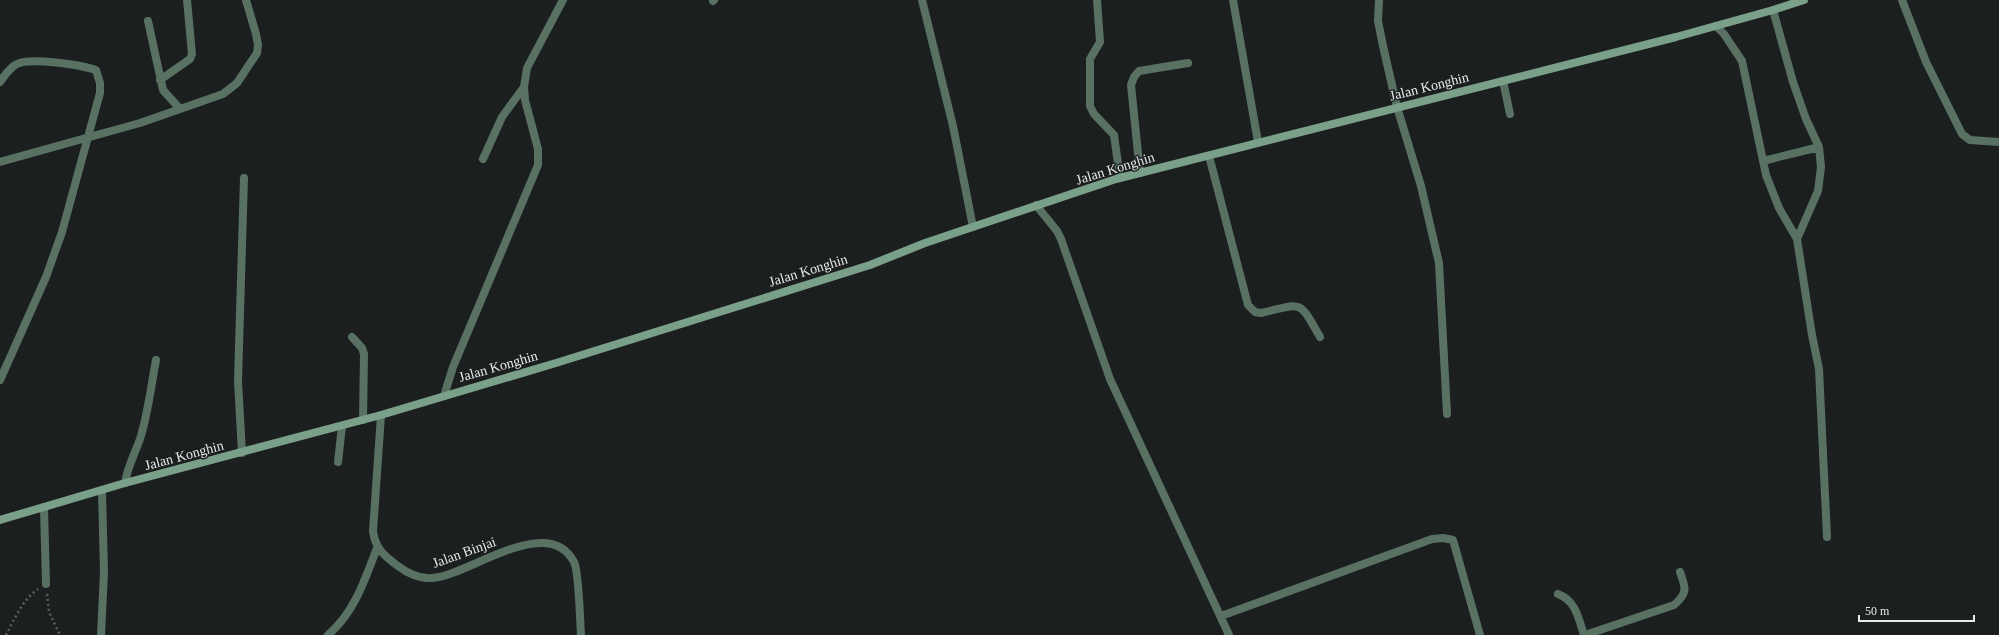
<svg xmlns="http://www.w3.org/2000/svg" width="1999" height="635" font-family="'Times New Roman',serif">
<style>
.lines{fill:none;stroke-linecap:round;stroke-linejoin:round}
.path{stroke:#5a5e5e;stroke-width:2.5;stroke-dasharray:2 3;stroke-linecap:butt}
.lane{stroke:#597163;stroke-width:8}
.street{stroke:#597163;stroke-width:8}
.secondary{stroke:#7ba08a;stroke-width:8}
.labels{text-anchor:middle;stroke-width:3;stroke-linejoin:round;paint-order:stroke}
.street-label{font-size:14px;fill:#e7eaea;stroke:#1b1f1f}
</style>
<rect width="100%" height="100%" fill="#1b1f1f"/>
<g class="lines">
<path class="path" d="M 47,594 L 49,612 L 60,635
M 6,635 C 14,620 23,599 38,589"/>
<path class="lane" d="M 148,21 L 163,90 L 180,109
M 160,80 L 190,59 L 192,54 L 187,0
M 1503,81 L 1510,114
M 0,82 C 5,75 10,67 17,64 C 31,57 81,65 96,70 L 100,83 L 100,93 L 62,232 L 46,277 L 0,380
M 0,162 L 140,123 L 223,94 L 237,83 L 257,53 L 258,45 L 256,34 L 246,0"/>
<path class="street" d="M 922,0 L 953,126 L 973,227
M 1097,0 L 1100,42 L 1090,59 L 1090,106 L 1094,114 L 1114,135 L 1120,178
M 1233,0 L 1258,142
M 1379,0 L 1378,21 L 1383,46 L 1397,107 L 1421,186 L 1439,263 L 1447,414
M 1902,0 L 1926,62 L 1962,134 L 1970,140 L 1999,142
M 713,1 L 714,0
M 1773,10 L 1793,82 L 1806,119 L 1819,147 L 1821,167 L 1818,191 L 1797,239
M 1716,26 L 1724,34 L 1742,61 L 1766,175 L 1779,208 L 1797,239 L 1812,335 L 1819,369 L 1827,537
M 1209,156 L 1248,305 L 1255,312 L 1261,313 C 1304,303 1298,299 1320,337
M 483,159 L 502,117 L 524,87
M 1763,161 L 1819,147
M 1140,173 L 1131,85 L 1134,77 L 1139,71 L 1188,63
M 1036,205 L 1057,231 L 1061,239 L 1110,379 L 1229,635
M 352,337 L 362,348 L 364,354 L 363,420
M 444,396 L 453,367 L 538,165 L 538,149 L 525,100 L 524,87 L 527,68 L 563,0
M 381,415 L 373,531 C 375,549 385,556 398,566 C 407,573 420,579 432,578 C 468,576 548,512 574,562 C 579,571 580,622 581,635
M 242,453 L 238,381 L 244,178
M 338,462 L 342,426
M 125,483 C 128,465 134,456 140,439 C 148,414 151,386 156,360
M 44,507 L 46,584
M 1558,594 C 1576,601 1578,617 1584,635
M 1221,616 L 1432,539 L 1443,538 L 1453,540 L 1480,635
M 101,635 L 104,572 L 102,491
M 328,635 C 355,612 365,579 377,548
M 1585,635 L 1674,605 C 1688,593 1686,588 1680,572"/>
<path class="secondary" d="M 0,520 L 125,483 L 381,415 L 556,363 L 870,265 L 925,243 L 1116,179 L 1676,37 L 1773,10 L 1804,0"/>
</g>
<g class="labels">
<g class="street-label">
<text transform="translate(1429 86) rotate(-14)" y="5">Jalan Konghin</text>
<text transform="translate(1115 168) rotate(-17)" y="5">Jalan Konghin</text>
<text transform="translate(808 270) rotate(-17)" y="5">Jalan Konghin</text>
<text transform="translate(498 366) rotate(-16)" y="5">Jalan Konghin</text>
<text transform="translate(184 455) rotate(-15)" y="5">Jalan Konghin</text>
<text transform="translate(464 552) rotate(-20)" y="5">Jalan Binjai</text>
</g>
</g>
<path d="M1859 615v6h115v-6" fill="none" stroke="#e7eaea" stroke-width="2"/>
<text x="1865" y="615" font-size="12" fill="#e7eaea" stroke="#1b1f1f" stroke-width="3" paint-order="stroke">50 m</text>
</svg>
